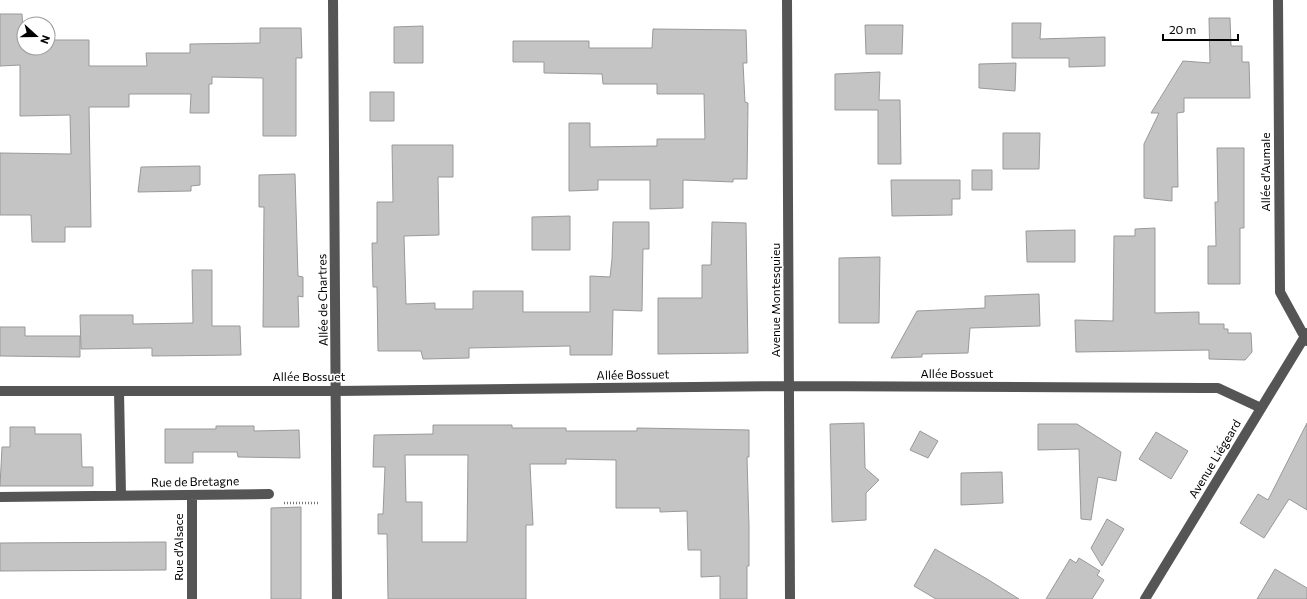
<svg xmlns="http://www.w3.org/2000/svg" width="1307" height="599" font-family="Commissioner,sans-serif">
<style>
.building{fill:#c4c4c4;stroke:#999;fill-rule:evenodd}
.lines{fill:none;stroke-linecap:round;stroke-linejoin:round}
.path{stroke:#777;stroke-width:2.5;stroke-dasharray:1 2;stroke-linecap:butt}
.minor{stroke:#555;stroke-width:10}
.labels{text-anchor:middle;stroke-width:3;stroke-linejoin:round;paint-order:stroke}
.street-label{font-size:12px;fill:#000;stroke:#fff}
</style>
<rect width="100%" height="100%" fill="#fff"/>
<path class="building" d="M 0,14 L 22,14 L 24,48 L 48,48 L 48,40 L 89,40 L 89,66 L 147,66 L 146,53 L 190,53 L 190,44 L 260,43 L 260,28 L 301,28 L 302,58 L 296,58 L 296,136 L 263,136 L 263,78 L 212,77 L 212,84 L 209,84 L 209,113 L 190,113 L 191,94 L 129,94 L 129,107 L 89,107 L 91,227 L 65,227 L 65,242 L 32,242 L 31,215 L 0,215 L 0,153 L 71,154 L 70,115 L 20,116 L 20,65 L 0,66 Z
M 1209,18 L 1230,18 L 1231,46 L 1242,46 L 1242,62 L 1249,62 L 1250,98 L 1184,98 L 1184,112 L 1177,113 L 1178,187 L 1172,187 L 1172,201 L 1144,198 L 1144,144 L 1159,113 L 1151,113 L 1183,61 L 1210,63 Z
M 1012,23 L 1041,23 L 1040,39 L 1105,37 L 1105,66 L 1069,67 L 1069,58 L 1012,58 Z
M 865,25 L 903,25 L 902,54 L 866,54 Z
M 423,26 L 423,63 L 394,63 L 394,27 Z
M 653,29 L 746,30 L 747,63 L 743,63 L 745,102 L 748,103 L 747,179 L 733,179 L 733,182 L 683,180 L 683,208 L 650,209 L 650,180 L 598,180 L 598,190 L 569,191 L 569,123 L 590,123 L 590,147 L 657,146 L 657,139 L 705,139 L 704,94 L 657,94 L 657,84 L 603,84 L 602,74 L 544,73 L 544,62 L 513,62 L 513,41 L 589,41 L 589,48 L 652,48 Z
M 1016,63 L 1015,91 L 979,88 L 979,64 Z
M 880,72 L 879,100 L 900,100 L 901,164 L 878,164 L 878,110 L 835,110 L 835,74 Z
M 370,92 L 394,92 L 394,121 L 370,121 Z
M 1003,133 L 1040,133 L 1039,169 L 1003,169 Z
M 392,145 L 453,145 L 453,177 L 438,177 L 439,235 L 404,236 L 406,304 L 435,303 L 435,309 L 473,309 L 473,291 L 523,291 L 523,312 L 590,312 L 590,276 L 610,277 L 612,259 L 613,222 L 649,222 L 649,249 L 643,249 L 642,311 L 613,310 L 612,355 L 570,355 L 570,346 L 469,348 L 469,358 L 423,359 L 421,351 L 378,351 L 377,287 L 373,287 L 372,243 L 377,243 L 377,202 L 393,202 Z
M 1217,148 L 1244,148 L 1244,228 L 1240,228 L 1240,284 L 1208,284 L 1208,246 L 1216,246 L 1215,202 L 1218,202 Z
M 200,166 L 200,185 L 191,186 L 191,191 L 138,192 L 141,167 Z
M 972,170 L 992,170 L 992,190 L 972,190 Z
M 295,174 L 298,276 L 303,277 L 303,297 L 298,296 L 299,327 L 263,327 L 264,207 L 259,207 L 259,175 Z
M 891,180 L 960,180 L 960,199 L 952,199 L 952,215 L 892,216 Z
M 570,216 L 570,250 L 532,250 L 532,217 Z
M 712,222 L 746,223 L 748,353 L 658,354 L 658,298 L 702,298 L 702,265 L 711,265 Z
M 1155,228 L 1155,313 L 1199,312 L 1199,324 L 1224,324 L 1224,329 L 1228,329 L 1228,333 L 1251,333 L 1252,352 L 1245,360 L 1209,359 L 1209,350 L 1076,352 L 1075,320 L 1113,321 L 1114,236 L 1135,236 L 1135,229 Z
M 1075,230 L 1075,262 L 1027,262 L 1026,231 Z
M 880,257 L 879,323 L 839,323 L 839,258 Z
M 192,270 L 212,270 L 212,326 L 240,326 L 241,355 L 152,356 L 152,348 L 81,349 L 80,315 L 133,315 L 133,324 L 193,323 Z
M 1039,294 L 1040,326 L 970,328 L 968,353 L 922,354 L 922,357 L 891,358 L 917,311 L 985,308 L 985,296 Z
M 0,327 L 25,327 L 25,336 L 80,336 L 80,357 L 0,356 Z
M 864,423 L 865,468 L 879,480 L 866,493 L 866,520 L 832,522 L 830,424 Z
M 1307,423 L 1307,510 L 1289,499 L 1264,538 L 1240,523 L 1258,494 L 1268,500 Z
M 1038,424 L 1077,424 L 1121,452 L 1116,481 L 1098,477 L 1091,520 L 1081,519 L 1079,449 L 1038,450 Z
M 433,425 L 512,425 L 512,428 L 566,428 L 566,431 L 637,431 L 637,428 L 749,430 L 749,457 L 747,457 L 749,526 L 749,566 L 747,566 L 747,599 L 720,599 L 720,576 L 701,577 L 701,550 L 688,550 L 687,511 L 660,512 L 660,508 L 616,508 L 616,460 L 566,459 L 566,464 L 530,464 L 533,525 L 526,525 L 526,599 L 388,599 L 387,534 L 378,534 L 378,514 L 383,514 L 385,467 L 373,467 L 374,435 L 433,434 ZM 405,455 L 468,455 L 467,542 L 422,542 L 422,502 L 406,502 Z
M 216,426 L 254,426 L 254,431 L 299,430 L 300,458 L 238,457 L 237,452 L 193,452 L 193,463 L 165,463 L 165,429 L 216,429 Z
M 10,427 L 35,427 L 35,434 L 81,434 L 82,467 L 93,467 L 93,486 L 0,486 L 2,447 L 10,447 Z
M 920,431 L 938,441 L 928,458 L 910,450 Z
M 1156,432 L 1188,451 L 1171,479 L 1139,459 Z
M 1002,472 L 1003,503 L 961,505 L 961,473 Z
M 301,507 L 301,599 L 271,599 L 271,508 Z
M 1107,519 L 1124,529 L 1102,566 L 1091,548 Z
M 166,542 L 166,570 L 0,571 L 0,543 Z
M 935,549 L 987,579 L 1019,599 L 936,599 L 914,586 Z
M 1079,558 L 1100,571 L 1097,575 L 1104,580 L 1092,599 L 1046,599 L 1070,559 L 1076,563 Z
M 1275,569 L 1307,588 L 1307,599 L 1257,599 Z"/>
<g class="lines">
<path class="path" d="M 284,503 L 319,503"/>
<path class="minor" d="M 333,0 L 337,599
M 787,0 L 790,599
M 1278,0 L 1280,292 L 1307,341
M 0,391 L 337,391 L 790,386 L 1205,388 L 1218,388 L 1261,408
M 119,391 L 121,495
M 192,495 L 192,599
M 0,497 L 269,494
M 1145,599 L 1307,333"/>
</g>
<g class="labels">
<g class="street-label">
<text transform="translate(1266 172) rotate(-90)" y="4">Allée d'Aumale</text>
<text transform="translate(323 300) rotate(-91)" y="4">Allée de Chartres</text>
<text transform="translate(776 300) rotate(-90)" y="4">Avenue Montesquieu</text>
<text x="957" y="378">Allée Bossuet</text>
<text transform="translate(633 375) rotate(-1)" y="4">Allée Bossuet</text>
<text x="309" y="381">Allée Bossuet</text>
<text transform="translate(1215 459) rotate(-59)" y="4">Avenue Liégeard</text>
<text transform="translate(195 482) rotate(-1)" y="4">Rue de Bretagne</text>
<text transform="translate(179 547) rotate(-90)" y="4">Rue d'Alsace</text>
</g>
</g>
<g transform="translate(36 36) rotate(111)"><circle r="19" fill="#ffffff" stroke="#999999"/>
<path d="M0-3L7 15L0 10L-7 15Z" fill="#000000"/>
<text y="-6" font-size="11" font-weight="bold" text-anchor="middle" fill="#000000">N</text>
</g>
<path d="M1163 34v6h75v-6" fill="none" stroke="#000000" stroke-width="2"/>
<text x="1169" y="34" font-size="12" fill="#000000" stroke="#ffffff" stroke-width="3" paint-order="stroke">20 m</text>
</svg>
